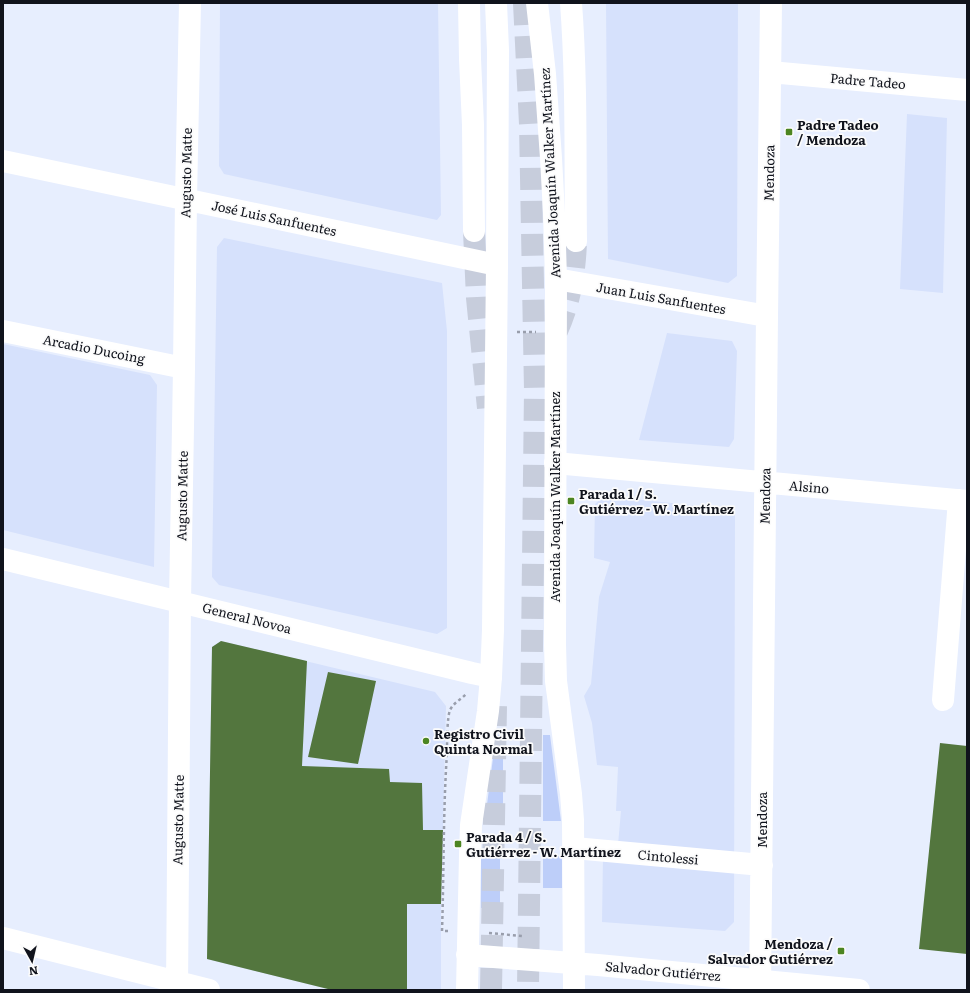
<svg xmlns="http://www.w3.org/2000/svg" width="970" height="993" font-family="Literata,serif">
<style>
.built{fill:#d6e1fc}
.green{fill:#bdcef9}
.building{fill:#53763e}
.lines{fill:none;stroke-linecap:round;stroke-linejoin:round}
.highway-tunnel{stroke:#c7cddc;stroke-width:22;stroke-dasharray:22 11;stroke-linecap:butt}
.path{stroke:#999eac;stroke-width:2.5;stroke-dasharray:3 3;stroke-linecap:butt}
.minor{stroke:#fff;stroke-width:22}
.major{stroke:#fff;stroke-width:22}
.highway{stroke:#fff;stroke-width:22}
.poi-dot{fill:#4c8521;stroke:#fbfbfb;stroke-width:1.5}
.labels{text-anchor:middle;stroke-width:3.5;stroke-linejoin:round;paint-order:stroke}
.street-label{font-size:13px;fill:#10131c;stroke:#fbfbfb}
.poi-label{font-size:13px;font-weight:bold;fill:#10131c;stroke:#fbfbfb;text-anchor:start}
</style>
<rect width="100%" height="100%" fill="#e7eefe"/>
<path class="built" d="M 220,3 L 438,3 L 441,215 L 437,220 L 224,174 L 219,166 Z
M 606,3 L 738,3 L 737,276 L 728,283 L 608,259 Z
M 907,114 L 947,118 L 943,293 L 900,289 Z
M 224,238 L 442,283 L 447,331 L 447,628 L 437,634 L 219,585 L 212,577 L 217,247 Z
M 667,333 L 732,341 L 737,351 L 734,439 L 729,447 L 639,440 Z
M 3,344 L 150,375 L 157,385 L 154,567 L 3,530 Z
M 604,496 L 729,509 L 735,515 L 734,922 L 725,931 L 602,922 L 603,856 L 617,856 L 621,811 L 616,811 L 618,767 L 597,765 L 592,723 L 584,696 L 591,684 L 599,597 L 610,562 L 594,558 L 595,504 Z
M 221,641 L 435,692 L 446,706 L 441,904 L 441,990 L 332,990 L 207,959 L 212,647 Z"/>
<path class="green" d="M 496,735 L 503,735 L 503,820 L 485,820 Z
M 543,735 L 550,735 L 561,821 L 543,821 Z
M 481,856 L 500,856 L 500,908 L 481,908 Z
M 543,856 L 562,856 L 562,888 L 543,888 Z"/>
<path class="building" d="M 221,641 L 307,661 L 302,766 L 389,769 L 390,782 L 422,783 L 423,830 L 443,830 L 441,904 L 407,904 L 407,990 L 332,990 L 207,959 L 212,647 Z
M 328,672 L 376,681 L 358,764 L 308,757 Z
M 940,743 L 967,746 L 967,954 L 919,949 Z"/>
<g class="lines">
<path class="highway-tunnel" d="M 524,3 L 530,124 L 535,390 L 528,990
M 474,231 L 477,298 L 488,408
M 557,331 C 570,303 575,272 576,241
M 491,990 L 496,706"/>
<path class="path" d="M 517,332 L 536,332
M 448,931 L 442,931 C 444,872 443,812 447,753 C 447,743 447,718 450,710 C 454,702 461,700 467,693
M 489,933 L 522,936"/>
<path class="minor" d="M 770,72 L 967,90
M 3,161 L 497,265
M 556,279 L 767,316
M 3,331 L 184,368
M 555,463 L 967,501
M 3,559 L 472,673 L 491,677
M 943,700 L 959,500
M 574,848 L 762,865
M 3,938 L 209,990
M 177,990 L 180,602 L 184,368 L 186,199 L 190,3
M 760,990 L 767,316 L 771,3"/>
<path class="major" d="M 537,3 L 545,74 L 551,158 L 554,213 L 556,279 L 555,644 L 556,681 L 571,794 L 573,820 L 574,990
M 467,955 L 598,965 L 859,990
M 467,990 L 470,855 L 471,825 L 488,711 L 491,677 L 493,630 L 497,265 L 498,50 L 496,3"/>
<path class="highway" d="M 469,3 L 470,59 L 473,125 L 474,231
M 571,3 C 577,82 575,162 576,241"/>
</g>
<g class="poi-dot">
<rect x="785" y="128" width="8" height="8" rx="2"/>
<rect x="567" y="497" width="8" height="8" rx="2"/>
<circle cx="426" cy="741" r="4"/>
<rect x="454" y="840" width="8" height="8" rx="2"/>
<rect x="837" y="947" width="8" height="8" rx="2"/>
</g>
<g class="labels">
<g class="street-label">
<text transform="translate(868 81) rotate(5)" y="5">Padre Tadeo</text>
<text transform="translate(186 173) rotate(-89)" y="5">Augusto Matte</text>
<text transform="translate(550 173) rotate(-93)" y="5">Avenida Joaquín Walker Martínez</text>
<text transform="translate(769 173) rotate(-89)" y="5">Mendoza</text>
<text transform="translate(274 218) rotate(12)" y="5">José Luis Sanfuentes</text>
<text transform="translate(661 298) rotate(10)" y="5">Juan Luis Sanfuentes</text>
<text transform="translate(94 349) rotate(11)" y="5">Arcadio Ducoing</text>
<text transform="translate(809 487) rotate(5)" y="5">Alsino</text>
<text transform="translate(182 496) rotate(-89)" y="5">Augusto Matte</text>
<text transform="translate(765 496) rotate(-89)" y="5">Mendoza</text>
<text transform="translate(555 497) rotate(-90)" y="5">Avenida Joaquín Walker Martínez</text>
<text transform="translate(247 618) rotate(14)" y="5">General Novoa</text>
<text transform="translate(178 820) rotate(-89)" y="5">Augusto Matte</text>
<text transform="translate(762 820) rotate(-90)" y="5">Mendoza</text>
<text transform="translate(668 857) rotate(5)" y="5">Cintolessi</text>
<text transform="translate(663 971) rotate(5)" y="5">Salvador Gutiérrez</text>
</g>
<g class="poi-label">
<text x="797" y="130">Padre Tadeo<tspan x="797" dy="15">/ Mendoza</tspan></text>
<text x="579" y="499">Parada 1 / S.<tspan x="579" dy="15">Gutiérrez - W. Martínez</tspan></text>
<text x="434" y="739">Registro Civil<tspan x="434" dy="15">Quinta Normal</tspan></text>
<text x="466" y="842">Parada 4 / S.<tspan x="466" dy="15">Gutiérrez - W. Martínez</tspan></text>
<text x="833" y="949" text-anchor="end">Mendoza /<tspan x="833" dy="15">Salvador Gutiérrez</tspan></text>
</g>
</g>
<rect width="970" height="993" fill="none" stroke="#10131c" stroke-width="8"/>
<g transform="translate(32 961) rotate(172)" stroke="#fbfbfb" stroke-width="3" paint-order="stroke">
<path d="M0-3L7 15L0 10L-7 15Z" fill="#10131c"/>
<text y="-6" font-size="11" font-weight="bold" text-anchor="middle" fill="#10131c">N</text>
</g>
</svg>
